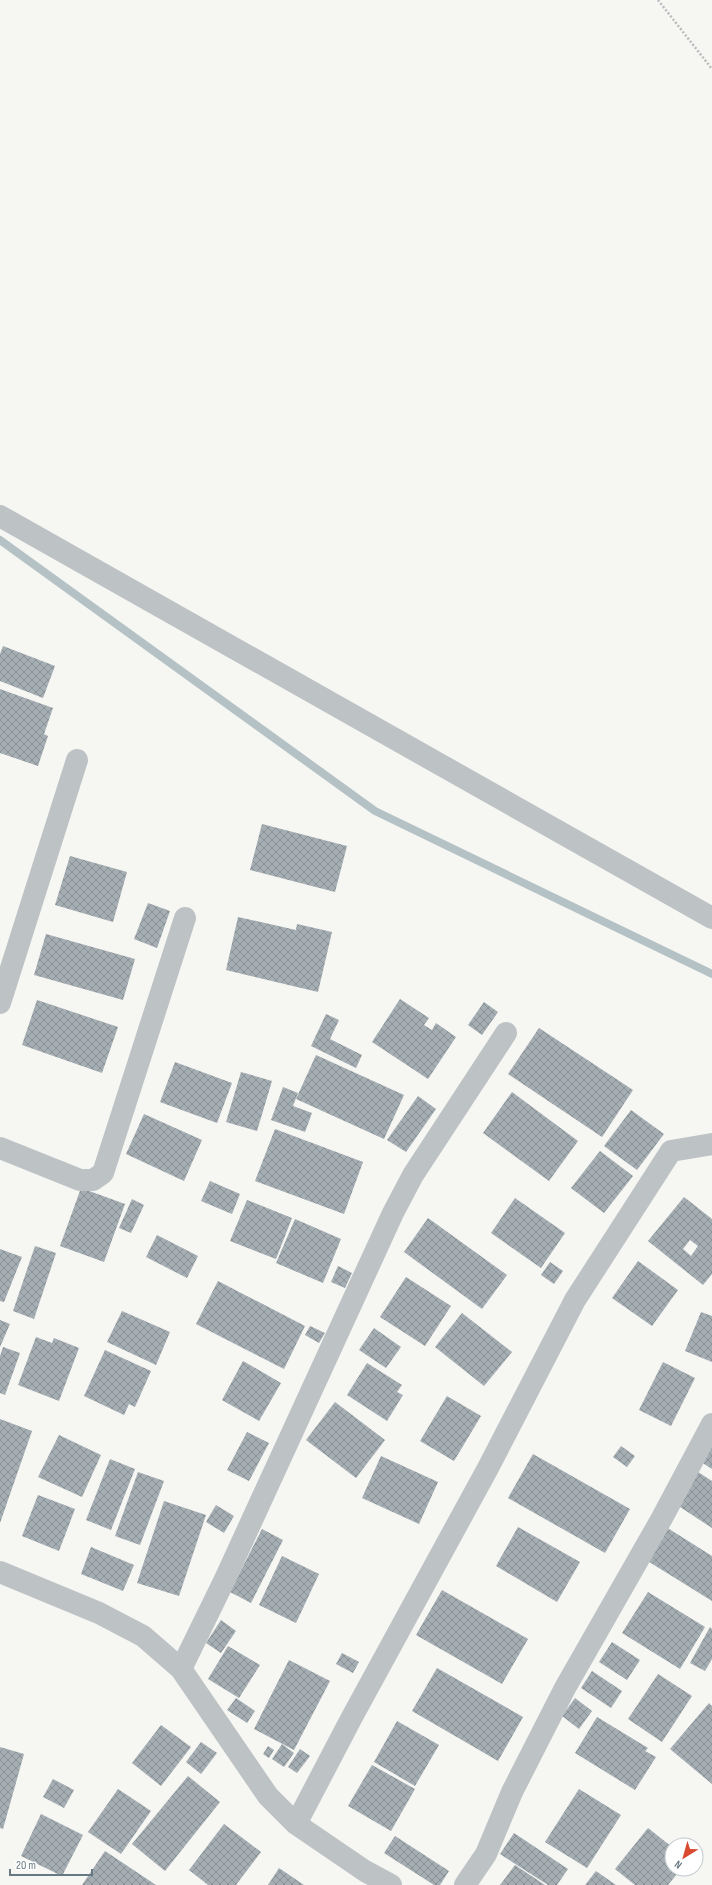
<svg xmlns="http://www.w3.org/2000/svg" width="712" height="1885" font-family="'Sofia Sans Condensed',sans-serif">
<style>
.lines{fill:none;stroke-linecap:round;stroke-linejoin:round}
.stream{stroke:#b5c2c5;stroke-width:8}
.building{fill:url(#building-cross-hatch);fill-rule:evenodd}
.path{stroke:#b8bbbd;stroke-width:2.5;stroke-dasharray:2 2;stroke-linecap:butt}
.street{stroke:#bdc2c5;stroke-width:22}
</style>
<defs>
<pattern id="building-cross-hatch" width="8" height="8" patternUnits="userSpaceOnUse"><rect width="8" height="8" fill="#a5aeb3"/><path d="M0 0l8 8M0 8l8-8" fill="none" stroke="#8a9297"/></pattern>
</defs>
<rect width="100%" height="100%" fill="#f6f6f3"/>
<g class="lines">
<path class="stream" d="M 0,540 L 375,811 L 712,974"/>
</g>
<path class="building" d="M 3,646 L 55,666 L 43,698 L 0,681 L 0,654 Z
M 0,689 L 53,708 L 44,734 L 48,736 L 38,766 L 0,753 Z
M 262,824 L 347,846 L 335,892 L 250,870 Z
M 70,856 L 127,872 L 113,922 L 55,905 Z
M 148,903 L 170,911 L 157,948 L 134,939 Z
M 238,917 L 296,930 L 297,924 L 332,932 L 318,992 L 226,970 Z
M 46,934 L 135,959 L 123,1000 L 34,975 Z
M 400,999 L 429,1018 L 424,1025 L 432,1030 L 436,1023 L 456,1037 L 428,1079 L 372,1042 Z
M 37,1000 L 118,1027 L 102,1073 L 22,1045 Z
M 484,1002 L 498,1012 L 482,1035 L 468,1025 Z
M 326,1014 L 339,1020 L 330,1039 L 362,1055 L 356,1068 L 311,1046 Z
M 539,1028 L 633,1090 L 602,1137 L 508,1074 Z
M 316,1055 L 404,1095 L 384,1139 L 296,1099 Z
M 175,1062 L 232,1083 L 217,1123 L 160,1102 Z
M 241,1072 L 272,1081 L 257,1131 L 226,1122 Z
M 283,1087 L 298,1093 L 293,1106 L 312,1113 L 305,1132 L 271,1120 Z
M 512,1092 L 578,1141 L 549,1181 L 483,1133 Z
M 418,1096 L 436,1109 L 406,1152 L 387,1140 Z
M 631,1110 L 664,1134 L 637,1170 L 604,1146 Z
M 144,1114 L 202,1140 L 184,1181 L 126,1154 Z
M 275,1129 L 363,1162 L 344,1214 L 255,1181 Z
M 600,1151 L 633,1176 L 604,1213 L 571,1188 Z
M 210,1181 L 240,1194 L 232,1214 L 201,1201 Z
M 81,1188 L 125,1204 L 104,1262 L 60,1246 Z
M 684,1197 L 712,1219 L 712,1274 L 703,1285 L 648,1241 ZM 690,1240 L 698,1246 L 691,1256 L 683,1249 Z
M 515,1198 L 565,1233 L 541,1268 L 491,1233 Z
M 132,1199 L 144,1205 L 131,1233 L 119,1228 Z
M 247,1200 L 292,1218 L 276,1259 L 230,1241 Z
M 428,1218 L 507,1275 L 482,1309 L 404,1252 Z
M 295,1219 L 341,1239 L 323,1283 L 276,1263 Z
M 157,1235 L 198,1256 L 187,1278 L 146,1257 Z
M 35,1246 L 56,1253 L 34,1319 L 13,1311 Z
M 0,1249 L 22,1257 L 4,1302 L 0,1301 Z
M 638,1261 L 678,1290 L 652,1326 L 612,1298 Z
M 550,1262 L 563,1271 L 554,1284 L 541,1275 Z
M 338,1266 L 352,1273 L 345,1288 L 331,1282 Z
M 406,1277 L 451,1306 L 425,1346 L 380,1317 Z
M 218,1281 L 305,1326 L 284,1369 L 196,1324 Z
M 122,1311 L 170,1332 L 156,1365 L 107,1342 Z
M 701,1312 L 712,1316 L 712,1362 L 685,1351 Z
M 462,1313 L 512,1352 L 484,1386 L 435,1347 Z
M 0,1320 L 10,1324 L 0,1347 Z
M 310,1326 L 325,1333 L 319,1343 L 305,1335 Z
M 374,1328 L 401,1347 L 386,1368 L 359,1350 Z
M 36,1337 L 52,1343 L 54,1338 L 79,1348 L 59,1401 L 18,1385 Z
M 3,1347 L 20,1353 L 5,1395 L 0,1393 L 0,1356 Z
M 105,1350 L 151,1371 L 135,1407 L 129,1404 L 124,1415 L 84,1396 Z
M 243,1361 L 281,1383 L 259,1421 L 222,1400 Z
M 663,1362 L 695,1378 L 671,1426 L 639,1410 Z
M 367,1363 L 402,1385 L 397,1392 L 403,1395 L 387,1421 L 347,1395 Z
M 447,1396 L 481,1416 L 454,1461 L 420,1441 Z
M 335,1402 L 385,1440 L 356,1478 L 306,1440 Z
M 0,1419 L 32,1431 L 0,1523 Z
M 247,1432 L 269,1443 L 249,1481 L 227,1470 Z
M 59,1435 L 101,1455 L 82,1497 L 38,1477 Z
M 712,1443 L 712,1469 L 701,1462 Z
M 621,1446 L 635,1456 L 627,1467 L 613,1457 Z
M 533,1454 L 630,1509 L 605,1553 L 508,1498 Z
M 381,1456 L 438,1482 L 419,1524 L 362,1498 Z
M 110,1459 L 135,1469 L 111,1530 L 86,1520 Z
M 138,1472 L 164,1481 L 140,1545 L 115,1536 Z
M 698,1472 L 712,1481 L 712,1528 L 677,1505 Z
M 38,1495 L 75,1509 L 59,1551 L 22,1536 Z
M 164,1501 L 206,1515 L 179,1596 L 137,1583 Z
M 216,1505 L 234,1516 L 224,1533 L 206,1522 Z
M 518,1527 L 580,1562 L 557,1602 L 496,1566 Z
M 666,1527 L 712,1556 L 712,1601 L 646,1560 Z
M 262,1529 L 283,1540 L 251,1603 L 230,1592 Z
M 91,1547 L 134,1565 L 123,1591 L 81,1574 Z
M 282,1556 L 319,1574 L 296,1623 L 259,1605 Z
M 442,1590 L 528,1639 L 502,1684 L 416,1635 Z
M 648,1592 L 705,1627 L 680,1669 L 622,1633 Z
M 221,1620 L 236,1631 L 221,1653 L 206,1643 Z
M 710,1627 L 712,1629 L 712,1659 L 705,1671 L 690,1663 Z
M 612,1642 L 640,1660 L 627,1680 L 599,1662 Z
M 228,1646 L 260,1665 L 239,1698 L 208,1679 Z
M 342,1653 L 359,1662 L 353,1673 L 336,1664 Z
M 289,1660 L 330,1681 L 294,1750 L 254,1729 Z
M 437,1668 L 523,1717 L 498,1761 L 412,1711 Z
M 592,1671 L 622,1691 L 611,1708 L 581,1688 Z
M 658,1674 L 692,1696 L 662,1742 L 628,1719 Z
M 236,1698 L 255,1711 L 247,1723 L 227,1710 Z
M 575,1698 L 592,1711 L 579,1729 L 562,1716 Z
M 709,1703 L 712,1706 L 712,1784 L 670,1749 Z
M 597,1717 L 648,1748 L 645,1751 L 656,1757 L 635,1790 L 575,1753 Z
M 397,1721 L 439,1745 L 415,1786 L 374,1762 Z
M 161,1725 L 191,1747 L 161,1786 L 132,1763 Z
M 201,1742 L 217,1753 L 201,1774 L 186,1762 Z
M 282,1744 L 294,1753 L 284,1767 L 272,1759 Z
M 268,1746 L 274,1750 L 269,1758 L 263,1754 Z
M 0,1747 L 24,1754 L 3,1829 L 0,1828 Z
M 300,1749 L 310,1756 L 297,1773 L 288,1767 Z
M 372,1765 L 415,1789 L 391,1831 L 348,1806 Z
M 188,1776 L 220,1802 L 165,1871 L 132,1844 Z
M 53,1779 L 74,1790 L 64,1808 L 43,1797 Z
M 118,1789 L 151,1811 L 121,1854 L 88,1832 Z
M 579,1789 L 621,1815 L 587,1868 L 545,1842 Z
M 41,1814 L 83,1835 L 62,1876 L 21,1856 Z
M 224,1824 L 261,1852 L 236,1885 L 208,1885 L 189,1870 Z
M 648,1828 L 672,1847 L 672,1869 L 681,1869 L 668,1885 L 635,1885 L 615,1869 Z
M 514,1833 L 568,1869 L 557,1885 L 548,1885 L 500,1854 Z
M 395,1836 L 449,1871 L 440,1885 L 434,1885 L 384,1853 Z
M 105,1851 L 156,1885 L 82,1885 Z
M 515,1865 L 545,1885 L 500,1885 Z
M 279,1868 L 304,1885 L 268,1885 Z
M 596,1871 L 616,1885 L 585,1885 Z"/>
<g class="lines">
<path class="path" d="M 658,0 L 712,69"/>
<path class="street" d="M 0,516 L 712,918
M 0,1003 L 77,760
M 0,1148 L 80,1180 L 93,1180 L 103,1173 L 185,918
M 0,1572 L 99,1613 L 143,1636 L 181,1669 L 268,1796 L 296,1824 L 365,1871 L 391,1885
M 181,1669 L 225,1579 L 393,1213 L 413,1175 L 506,1033
M 296,1824 L 352,1717 L 488,1468 L 575,1300 L 671,1151 L 712,1144
M 465,1885 L 486,1854 L 512,1792 L 565,1688 L 662,1518 L 712,1424"/>
</g>
<g transform="translate(684 1857) rotate(217)"><circle r="19" fill="#ffffff" stroke="#c2c9cd"/>
<path d="M0-3L7 15L0 10L-7 15Z" fill="#d94a30"/>
<text y="-6" font-size="11" font-weight="bold" text-anchor="middle" fill="#677983">N</text>
</g>
<path d="M10 1869v6h82v-6" fill="none" stroke="#677983" stroke-width="2"/>
<text x="16" y="1869" font-size="12" fill="#677983" stroke="#ffffff" stroke-width="3" paint-order="stroke">20 m</text>
</svg>
